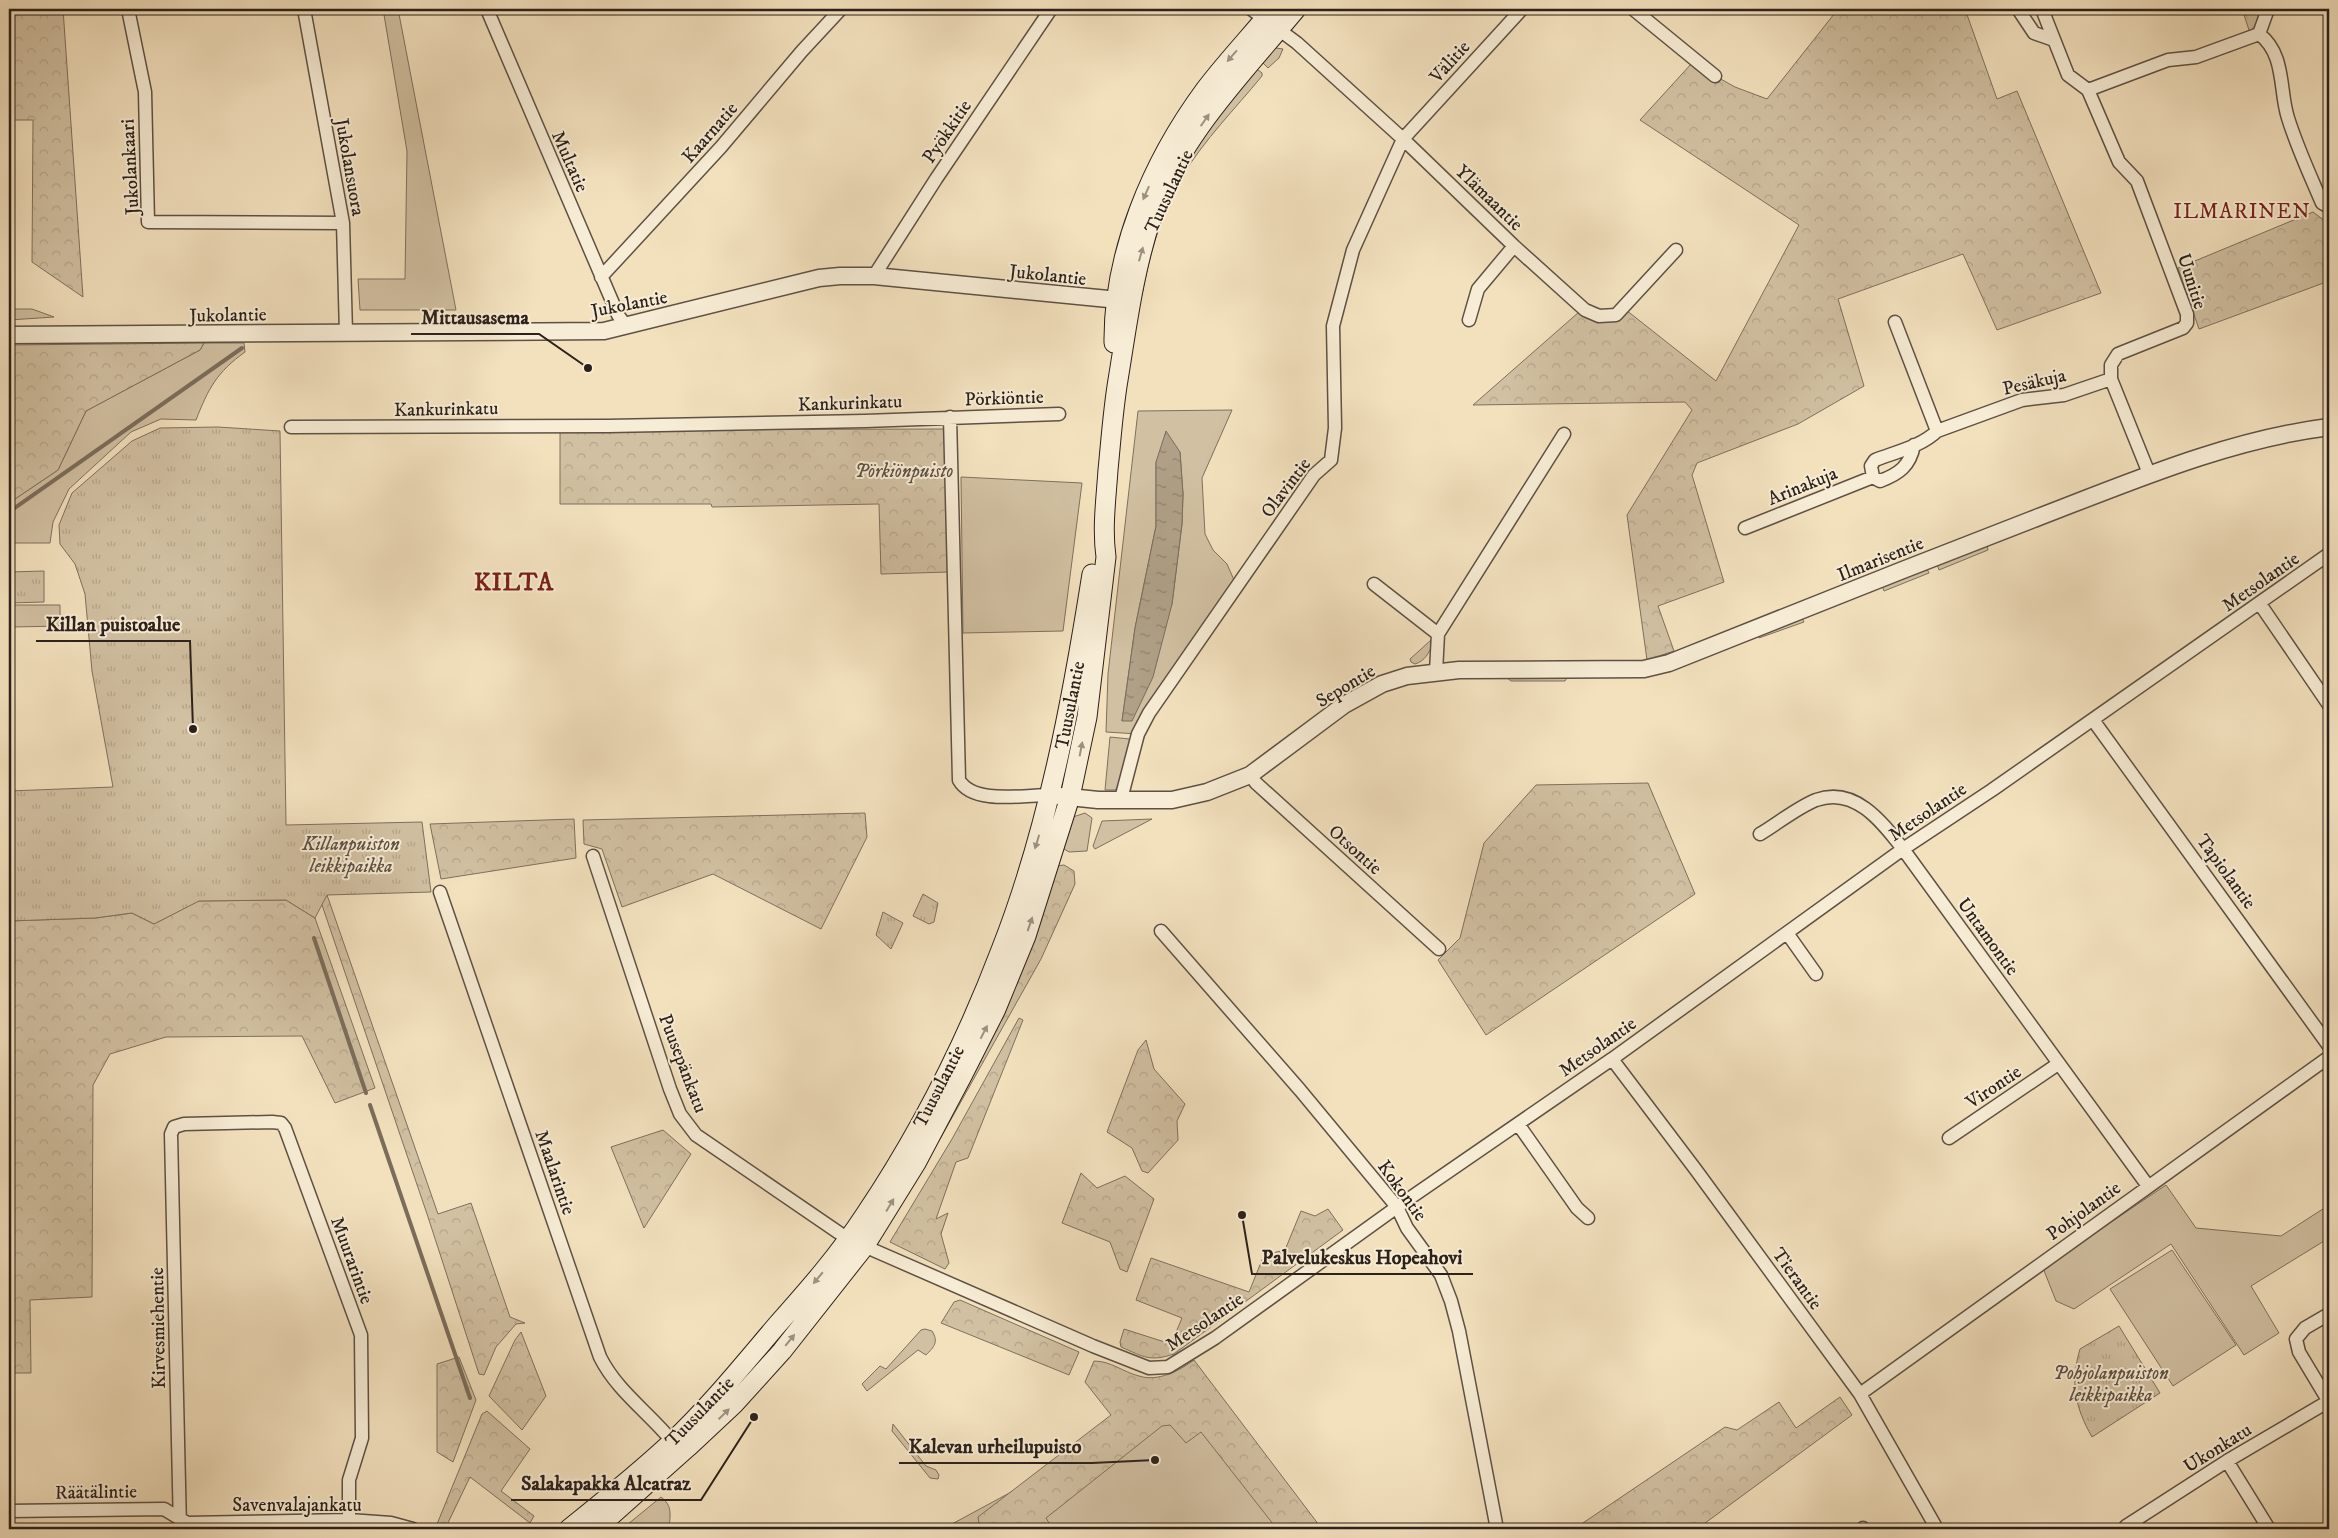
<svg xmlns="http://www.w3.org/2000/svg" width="2338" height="1538" font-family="'IM FELL DW Pica',serif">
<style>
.green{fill:#d1c0a2;stroke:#7e705e;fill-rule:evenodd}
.forest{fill:url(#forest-crowns);stroke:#7e705e}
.park{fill:url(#park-tufts);stroke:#7e705e}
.water{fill:url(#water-ripples);stroke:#7b6d5c}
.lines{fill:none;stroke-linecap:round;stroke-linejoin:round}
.stream{stroke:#7b6d5c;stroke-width:4}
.minor-casing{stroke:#5e5144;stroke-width:15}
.tertiary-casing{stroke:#5e5144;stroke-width:19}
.secondary-casing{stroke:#2c211b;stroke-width:21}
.minor{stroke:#f7ecd5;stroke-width:12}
.tertiary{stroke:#f7ecd5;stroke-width:16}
.secondary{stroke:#f7ecd5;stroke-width:19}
.oneway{fill:#9c9181}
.labels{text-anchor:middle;stroke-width:4;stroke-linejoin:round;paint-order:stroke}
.street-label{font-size:19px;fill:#2c211b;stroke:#f7ecd5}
.park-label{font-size:19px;font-style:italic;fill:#5e5144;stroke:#f7ecd5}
.quarter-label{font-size:21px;letter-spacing:1px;fill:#7a1f14;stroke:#f7ecd5}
.district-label{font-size:24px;font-weight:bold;letter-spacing:1px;fill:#7a1f14;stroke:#f7ecd5}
.leader{fill:none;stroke:#2c211b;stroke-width:2}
.callout-dot{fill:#2c211b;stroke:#f7ecd5;stroke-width:2}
.callout-label{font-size:20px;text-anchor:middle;font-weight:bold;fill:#2c211b;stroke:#f7ecd5;stroke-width:4;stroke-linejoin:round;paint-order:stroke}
</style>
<defs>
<pattern id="forest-crowns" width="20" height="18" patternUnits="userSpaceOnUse" patternTransform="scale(1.25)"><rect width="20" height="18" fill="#d1c0a2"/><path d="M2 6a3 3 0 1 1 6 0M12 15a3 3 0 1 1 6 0" fill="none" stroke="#b4a58b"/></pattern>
<pattern id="park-tufts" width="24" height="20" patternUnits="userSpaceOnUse" patternTransform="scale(1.25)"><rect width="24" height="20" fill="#d1c0a2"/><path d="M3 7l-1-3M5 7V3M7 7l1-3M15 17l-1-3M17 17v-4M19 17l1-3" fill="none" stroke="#b4a58b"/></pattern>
<pattern id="water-ripples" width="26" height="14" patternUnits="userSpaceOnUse" patternTransform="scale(1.25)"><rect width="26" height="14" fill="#afa087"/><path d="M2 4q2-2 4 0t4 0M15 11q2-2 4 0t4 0" fill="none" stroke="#8f826e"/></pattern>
</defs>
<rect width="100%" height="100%" fill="#f3e1be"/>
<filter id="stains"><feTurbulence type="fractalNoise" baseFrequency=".004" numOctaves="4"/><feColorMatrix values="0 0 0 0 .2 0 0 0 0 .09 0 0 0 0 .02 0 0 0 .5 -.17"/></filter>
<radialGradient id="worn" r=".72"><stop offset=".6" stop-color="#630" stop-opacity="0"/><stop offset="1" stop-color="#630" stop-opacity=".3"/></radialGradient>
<path class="green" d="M 383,9 L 398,9 L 456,310 L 360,310 L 358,279 L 405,279 L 407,151 Z
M 1276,48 L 1283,49 L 1279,58 L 1268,68 L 1260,60 Z
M 1253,66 L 1262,73 L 1262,76 C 1235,109 1205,139 1183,175 C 1161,212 1150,254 1142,295 L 1147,255 L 1157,224 L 1179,174 L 1197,141 Z
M 12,309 L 32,309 L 54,317 L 9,320 L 9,310 Z
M 204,343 L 244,343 L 245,352 C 217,372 208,389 196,420 L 161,419 L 131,432 L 69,489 L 53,522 L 50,543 L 9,543 L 9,503 L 58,470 L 86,411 L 200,350 Z
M 1232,410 L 1202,478 L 1205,534 L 1213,550 L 1227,564 L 1234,580 L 1138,734 L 1106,732 L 1108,674 L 1138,411 ZM 1180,452 L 1183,494 L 1182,524 L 1172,604 L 1122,721 L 1135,628 L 1156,526 L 1156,462 Z
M 961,477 L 1082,483 L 1063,631 L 963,633 Z
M 1987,545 L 1988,550 L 1939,570 L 1937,564 Z
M 1927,569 L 1929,573 L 1884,591 L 1882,586 Z
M 11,605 L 60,605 L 60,626 L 12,627 Z
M 1802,618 L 1804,622 L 1759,638 L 1758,633 Z
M 1431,640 L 1433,643 C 1429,653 1425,661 1415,664 L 1411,662 L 1410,659 Z
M 1556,676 L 1567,678 L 1565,681 L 1511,681 L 1506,677 Z
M 1110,737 L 1130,739 C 1128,758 1129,776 1115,790 L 1105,790 Z
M 1085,813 L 1092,818 L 1087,851 L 1069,852 L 1059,846 L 1073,817 Z
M 1152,819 L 1095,849 L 1093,846 L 1102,821 Z
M 2166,1185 L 2196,1228 L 2281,1236 L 2329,1205 L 2329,1238 L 2251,1286 L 2279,1333 L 2244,1355 L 2171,1244 L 2074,1309 L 2056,1301 L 2043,1268 Z
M 2172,1250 L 2236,1345 L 2173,1386 L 2110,1289 Z
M 925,1329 L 932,1331 C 939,1342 934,1347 926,1355 L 918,1350 L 867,1391 L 862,1384 L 880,1366 L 886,1369 L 921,1330 Z
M 1187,1397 L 1297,1529 L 951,1529 L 952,1524 Z
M 893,1424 L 926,1466 L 936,1470 L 939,1475 L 938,1479 L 930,1478 L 892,1431 Z
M 661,1497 C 673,1506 670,1515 669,1529 L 622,1529 Z"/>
<path class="forest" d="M 9,9 L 63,9 L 83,297 L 32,262 L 33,120 L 9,120 Z
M 1838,9 L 1965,9 L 1997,99 L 2017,91 L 2101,293 L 1997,330 L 1963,254 L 1838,299 L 1864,386 L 1798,424 L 1697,463 L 1692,475 L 1724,582 L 1658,606 L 1674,651 L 1647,660 L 1627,515 L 1692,410 L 1685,402 L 1473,405 L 1579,312 L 1596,322 L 1618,320 L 1626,310 L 1716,381 L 1799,225 L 1640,120 L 1692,63 L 1735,87 L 1767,99 Z
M 2242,9 L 2264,9 L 2256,31 L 2250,33 Z
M 2313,212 L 2329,224 L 2329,281 L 2199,329 L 2178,268 Z
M 204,343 L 200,350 L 86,411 L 58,470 L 9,503 L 9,345 Z
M 946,429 L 949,572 L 881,574 L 879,504 L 712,507 L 711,504 L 560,504 L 560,430 Z
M 1648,783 L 1695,894 L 1486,1035 L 1438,960 L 1460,938 L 1484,843 L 1536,785 Z
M 865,813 L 867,837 L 821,929 L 713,874 L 622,907 L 602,849 L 584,844 L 583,820 Z
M 574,819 L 576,858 L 441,879 L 430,824 Z
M 1064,865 L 1074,871 L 1075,884 L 1041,959 L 940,1139 L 937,1139 L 1056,866 Z
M 327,895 L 438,1214 L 471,1203 L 510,1317 L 525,1323 L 516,1324 L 496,1347 L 484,1375 L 479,1374 L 428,1217 L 321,902 Z
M 286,900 L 315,918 L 375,1088 L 335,1103 L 302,1036 L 166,1037 L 110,1054 L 93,1085 L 92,1297 L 30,1300 L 31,1373 L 9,1373 L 9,921 L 95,918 L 132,913 L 154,924 L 198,901 Z
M 1019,1018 L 1023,1020 L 968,1158 L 956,1162 L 936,1219 L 948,1213 L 941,1234 L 949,1263 L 945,1269 L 890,1242 L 952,1139 Z
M 1146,1040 L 1154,1069 L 1185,1104 L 1177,1121 L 1178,1140 L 1148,1173 L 1142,1171 L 1132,1148 L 1107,1132 L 1138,1050 Z
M 663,1130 L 691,1154 L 644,1228 L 611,1147 Z
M 1081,1173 L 1097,1188 L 1125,1176 L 1154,1199 L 1127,1272 L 1120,1269 L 1110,1242 L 1062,1223 Z
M 1328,1209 L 1343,1230 L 1174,1354 C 1150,1362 1144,1357 1121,1347 L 1120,1342 L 1124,1329 L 1171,1344 L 1182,1318 L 1136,1300 L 1151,1258 L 1249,1292 L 1264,1255 L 1285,1250 L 1301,1211 L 1315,1216 Z
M 960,1300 L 1079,1352 L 1069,1375 L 941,1323 L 954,1302 Z
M 521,1332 L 546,1396 L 522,1430 L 489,1396 L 515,1340 Z
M 459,1357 L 476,1400 L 453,1462 L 437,1452 L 437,1364 Z
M 1194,1360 L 1322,1529 L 1277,1529 L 1201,1432 L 1186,1443 L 1170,1425 L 1162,1426 L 1046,1518 L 1052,1528 L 1051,1529 L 980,1529 L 978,1517 L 1111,1415 L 1085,1382 L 1094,1361 C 1111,1361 1123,1372 1139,1376 C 1158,1382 1179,1371 1194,1360 Z
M 1840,1397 L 1852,1415 L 1697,1529 L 1574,1529 L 1725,1427 L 1737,1430 L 1779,1402 L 1796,1428 Z
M 487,1411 L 530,1449 L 501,1491 L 534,1516 L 530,1523 L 470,1477 L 445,1529 L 435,1529 L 482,1414 Z"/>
<path class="park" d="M 218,427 L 280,431 L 286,825 L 422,822 L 431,892 L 327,895 L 315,918 L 286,900 L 199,901 L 154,924 L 132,913 L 95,918 L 9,921 L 9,791 L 113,787 L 92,671 L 85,594 L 75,564 L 60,544 L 59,525 L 72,493 L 132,441 L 160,428 Z
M 44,571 L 44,602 L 9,603 L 9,572 Z
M 923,894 L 938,903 L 934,922 L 929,924 L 913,916 Z
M 883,912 L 903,923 L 891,949 L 876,935 Z
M 2119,1326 L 2160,1393 L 2092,1437 C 2075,1407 2070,1383 2080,1349 Z"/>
<path class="water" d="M 1166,431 L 1180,452 L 1183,494 L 1182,524 L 1172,604 L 1153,677 L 1132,721 L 1122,721 L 1135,628 L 1156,526 L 1156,462 Z"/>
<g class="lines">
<path class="stream" d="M 9,512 L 242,348
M 314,938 L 366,1093
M 370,1105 L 470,1398"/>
<defs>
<path id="minor" d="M 128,9 L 145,92 L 148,222 L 343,223
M 304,9 L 343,223 L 346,333
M 490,9 L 489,14 L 618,315 L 626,326
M 1251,9 L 1297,43 L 1403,139 L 1514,246 L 1585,310 L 1599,316 L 1616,315 L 1676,250
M 1633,9 L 1715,76
M 2018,9 L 2034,33 L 2054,40
M 2042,9 L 2068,75 L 2088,90
M 2259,34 C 2286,54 2279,91 2288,118 C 2297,147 2310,175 2322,203 L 2329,207
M 2259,34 L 2268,9
M 2088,90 L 2119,162 L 2137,181 L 2187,314 L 2187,323 L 2183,328 L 2118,354 L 2111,365 L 2111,379 L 2150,476
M 2088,90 L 2168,60 L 2196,57 L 2259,34
M 874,276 L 936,179 L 1051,9
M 601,277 L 721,147 L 802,51 L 841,9
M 1469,320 L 1478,289 L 1514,246
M 1895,322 L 1937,431
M 950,417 L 959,780 C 973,805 1024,795 1050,795
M 291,427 L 608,426 L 865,421 L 1059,414
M 1914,445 C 1910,466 1899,474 1880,481 L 1873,477 L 1871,466 L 1875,460 C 1896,452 1922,446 1937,431 L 2022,400 L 2064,395 L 2111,379
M 1745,528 L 1873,477
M 1374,584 L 1438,634
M 2260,604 L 2329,705
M 1436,672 L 1438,634 L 1564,434
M 2093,720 L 2329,1046
M 1250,775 L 1256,783 L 1439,949
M 1121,799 L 1138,734 L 1149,713 L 1314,475 L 1331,460 L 1335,428 L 1333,326 L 1353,250 L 1403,139 L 1522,9
M 1760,834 C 1777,824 1798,807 1816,800 C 1855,786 1882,822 1903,849 L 2148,1186
M 593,856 L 670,1089 L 680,1114 L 696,1135 L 848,1239 L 1093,1346 L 1149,1368 L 1168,1367 L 1215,1338 L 1397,1207 L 1612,1059 L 1903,849 L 1992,790 L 2329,554
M 440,892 L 600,1357 C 617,1391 648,1412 672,1441
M 1161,931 L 1300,1090 L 1397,1207 L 1407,1228 L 1441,1275 L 1451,1301 L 1459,1331 L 1497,1529
M 1787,933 L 1816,974
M 1612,1059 L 1696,1170 L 1860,1394 L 1937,1529
M 1518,1124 L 1577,1208 L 1588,1218
M 1949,1138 L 2058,1064
M 2329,1314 L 2305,1328 L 2296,1339 L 2299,1352 L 2329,1402
M 1860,1394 L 2329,1057
M 2227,1461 L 2269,1529
M 9,1511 L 164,1509 L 187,1523 L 349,1520 L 391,1523 L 413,1529
M 180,1529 L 171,1134 L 174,1127 L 184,1124 L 272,1122 L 281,1123 L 285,1128 L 361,1335 L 362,1438 L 349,1480 L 349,1520
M 1862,1529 L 1863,1528
M 2128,1529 L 2126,1526 L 2227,1461 L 2329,1401"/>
<path id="tertiary" d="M 9,335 L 604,331 L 819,278 L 840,276 L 874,276 L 1129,301
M 1050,795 L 1098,800 L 1172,800 L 1207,792 L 1250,775 L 1344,705 L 1382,684 L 1407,676 L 1459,670 L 1644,669 L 1669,663 C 1790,614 1910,567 2031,520 C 2128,483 2226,440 2329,427"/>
<path id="secondary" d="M 1114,343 C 1113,253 1152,162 1205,90 C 1226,62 1251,36 1273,9
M 569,1529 C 604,1501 639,1473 672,1442 C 710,1406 743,1365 777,1325 C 808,1290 839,1255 865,1215 C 920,1133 966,1042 1001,950 C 1048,830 1072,701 1092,574
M 596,1529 L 688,1447 L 735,1403 L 782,1351 L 864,1247 L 916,1163 L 962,1076 L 996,1009 L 1026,936 L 1070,797 L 1087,717 L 1106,557 C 1102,528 1106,500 1108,470 C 1111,440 1113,410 1118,380 C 1127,325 1134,269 1152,216 C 1180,136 1243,73 1296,9"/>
</defs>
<use href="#minor" class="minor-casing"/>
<use href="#tertiary" class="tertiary-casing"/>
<use href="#secondary" class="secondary-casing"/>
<use href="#minor" class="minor"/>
<use href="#tertiary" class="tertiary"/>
<use href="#secondary" class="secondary"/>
</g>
<defs><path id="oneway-solid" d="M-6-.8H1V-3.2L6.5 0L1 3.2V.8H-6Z" transform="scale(1.25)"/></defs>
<g class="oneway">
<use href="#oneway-solid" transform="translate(1232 56) rotate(131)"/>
<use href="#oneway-solid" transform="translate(1205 120) rotate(-55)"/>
<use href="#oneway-solid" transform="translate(1146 193) rotate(114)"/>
<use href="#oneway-solid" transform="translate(1141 254) rotate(-74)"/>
<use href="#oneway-solid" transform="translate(1081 749) rotate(-79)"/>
<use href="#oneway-solid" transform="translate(1037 842) rotate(107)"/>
<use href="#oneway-solid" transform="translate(1030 924) rotate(-71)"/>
<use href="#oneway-solid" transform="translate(984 1032) rotate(-63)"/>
<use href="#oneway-solid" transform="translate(890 1205) rotate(-59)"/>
<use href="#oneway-solid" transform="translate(818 1278) rotate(130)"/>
<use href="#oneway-solid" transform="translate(790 1340) rotate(-51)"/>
<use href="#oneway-solid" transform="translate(724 1414) rotate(-44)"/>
</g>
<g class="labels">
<g class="street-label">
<text transform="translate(1449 61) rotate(-48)" y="7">Välitie</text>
<text transform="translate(946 131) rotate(-56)" y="7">Pyökkitie</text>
<text transform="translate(709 132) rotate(-49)" y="7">Kaarnatie</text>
<text transform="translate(571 161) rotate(66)" y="7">Multatie</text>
<text transform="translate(129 167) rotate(-93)" y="7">Jukolankaari</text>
<text transform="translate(351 167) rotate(80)" y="7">Jukolansuora</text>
<text transform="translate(1168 191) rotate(-65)" y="7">Tuusulantie</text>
<text transform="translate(1490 197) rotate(44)" y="7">Ylämaantie</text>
<text transform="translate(1048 274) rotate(6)" y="7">Jukolantie</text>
<text transform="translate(2193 281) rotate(72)" y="7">Uunitie</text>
<text transform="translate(629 303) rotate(-11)" y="7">Jukolantie</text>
<text transform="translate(228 314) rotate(-1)" y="7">Jukolantie</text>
<text transform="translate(2034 381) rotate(-13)" y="7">Pesäkuja</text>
<text transform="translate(1004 397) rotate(-2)" y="7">Pörkiöntie</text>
<text transform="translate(850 402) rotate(-2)" y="7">Kankurinkatu</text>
<text transform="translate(446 408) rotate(-1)" y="7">Kankurinkatu</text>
<text transform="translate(1802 485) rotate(-22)" y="7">Arinakuja</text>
<text transform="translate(1285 487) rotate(-53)" y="7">Olavintie</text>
<text transform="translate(1880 558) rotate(-22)" y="7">Ilmarisentie</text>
<text transform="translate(2260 581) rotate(-35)" y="7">Metsolantie</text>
<text transform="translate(1345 685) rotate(-31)" y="7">Sepontie</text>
<text transform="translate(1069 705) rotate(-79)" y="7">Tuusulantie</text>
<text transform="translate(1927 811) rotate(-34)" y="7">Metsolantie</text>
<text transform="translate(1356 849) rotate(42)" y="7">Otsontie</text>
<text transform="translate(2227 871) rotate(54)" y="7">Tapiolantie</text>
<text transform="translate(1989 936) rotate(54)" y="7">Untamontie</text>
<text transform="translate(1597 1046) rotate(-35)" y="7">Metsolantie</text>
<text transform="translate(684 1063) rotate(69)" y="7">Puusepänkatu</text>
<text transform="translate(938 1086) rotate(-63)" y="7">Tuusulantie</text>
<text transform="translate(1993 1086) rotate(-34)" y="7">Virontie</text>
<text transform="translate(556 1172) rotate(71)" y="7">Maalarintie</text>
<text transform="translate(1403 1190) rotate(54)" y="7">Kokontie</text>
<text transform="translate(2083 1210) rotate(-36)" y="7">Pohjolantie</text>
<text transform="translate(353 1260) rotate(70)" y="7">Muurarintie</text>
<text transform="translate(1798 1278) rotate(54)" y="7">Tierantie</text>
<text transform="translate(1204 1321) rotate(-34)" y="7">Metsolantie</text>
<text transform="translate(157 1328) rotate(-91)" y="7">Kirvesmiehentie</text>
<text transform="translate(699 1411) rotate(-46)" y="7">Tuusulantie</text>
<text transform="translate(2217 1447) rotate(-32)" y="7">Ukonkatu</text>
<text transform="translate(96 1491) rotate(-1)" y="7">Räätälintie</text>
<text x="297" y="1511">Savenvalajankatu</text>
</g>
<g class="park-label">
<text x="904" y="477">Pörkiönpuisto</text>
<text x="351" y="850">Killanpuiston<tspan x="351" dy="22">leikkipaikka</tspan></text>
<text x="2111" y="1379">Pohjolanpuiston<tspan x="2111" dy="22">leikkipaikka</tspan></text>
</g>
<g class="quarter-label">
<text x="2242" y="218">ILMARINEN</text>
</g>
<g class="district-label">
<text x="514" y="590">KILTA</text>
</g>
</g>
<path class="leader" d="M588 368L539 334H411M193 729L190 641H36M1242 1215L1252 1274H1473M1155 1460L1092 1463H899M754 1417L701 1500H511"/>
<g class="callout-dot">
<circle cx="588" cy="368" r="5"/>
<circle cx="193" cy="729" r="5"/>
<circle cx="1242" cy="1215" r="5"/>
<circle cx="1155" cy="1460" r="5"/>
<circle cx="754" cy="1417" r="5"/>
</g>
<g class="callout-label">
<text x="475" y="324">Mittausasema</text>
<text x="113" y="631">Killan puistoalue</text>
<text x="1362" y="1264">Palvelukeskus Hopeahovi</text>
<text x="995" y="1453">Kalevan urheilupuisto</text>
<text x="606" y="1490">Salakapakka Alcatraz</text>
</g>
<rect width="2338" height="1538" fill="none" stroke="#f3e1be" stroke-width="30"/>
<rect x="10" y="10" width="2318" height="1518" fill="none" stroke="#2c211b" stroke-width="2.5"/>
<rect x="15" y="15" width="2308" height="1508" fill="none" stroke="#2c211b"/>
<rect width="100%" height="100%" filter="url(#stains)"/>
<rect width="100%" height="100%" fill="url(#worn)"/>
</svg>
